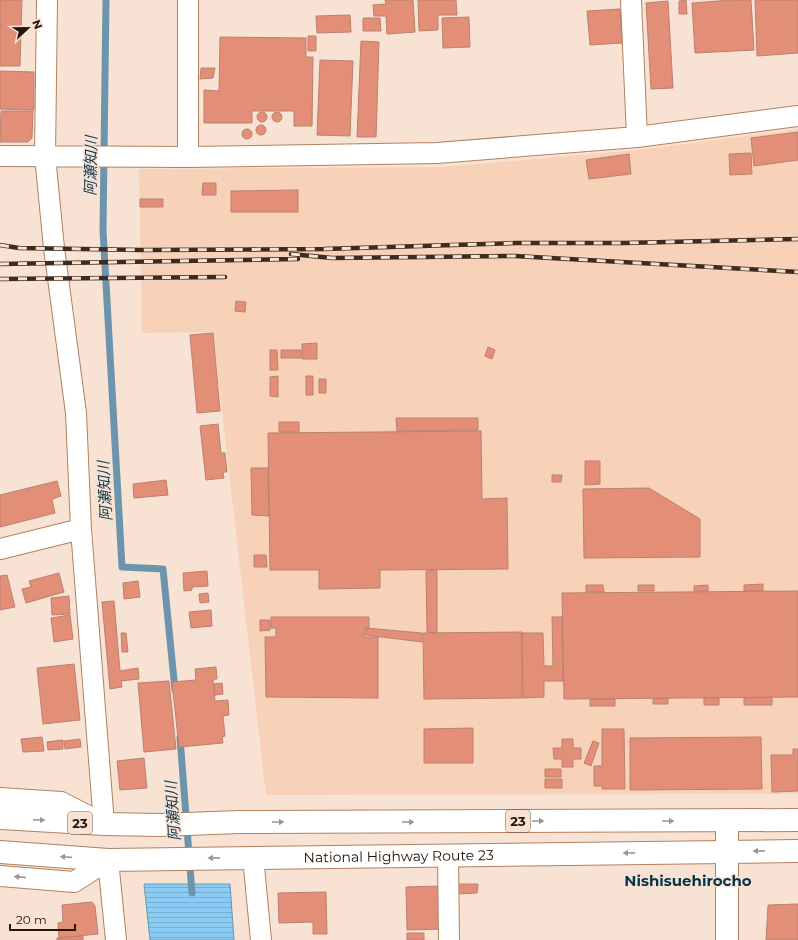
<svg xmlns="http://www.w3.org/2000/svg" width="798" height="940" font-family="Montserrat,'Noto Sans JP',sans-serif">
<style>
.built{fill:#f7d2b9}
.water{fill:url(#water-rules);stroke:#6c95ad}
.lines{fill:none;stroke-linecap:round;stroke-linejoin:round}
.stream{stroke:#6c95ad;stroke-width:7}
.building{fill:#e38e76;stroke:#bc8070}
.street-casing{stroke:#b2815e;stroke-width:22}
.secondary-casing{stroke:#b2815e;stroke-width:24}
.highway-casing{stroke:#b2815e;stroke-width:24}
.street{stroke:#fff;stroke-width:20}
.secondary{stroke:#fff;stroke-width:22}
.highway{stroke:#fff;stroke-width:22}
.rail-casing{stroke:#3e2b1d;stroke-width:4.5}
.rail{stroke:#f8e2d4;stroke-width:3;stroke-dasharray:9;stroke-linecap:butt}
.oneway{fill:#9e958f}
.labels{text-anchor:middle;stroke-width:3;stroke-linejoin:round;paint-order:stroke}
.shield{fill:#f8e2d4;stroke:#665244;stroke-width:1}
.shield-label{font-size:13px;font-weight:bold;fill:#271406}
.street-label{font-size:14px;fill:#271406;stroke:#f8e2d4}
.water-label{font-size:15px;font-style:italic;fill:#12384c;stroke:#f8e2d4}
.neighbourhood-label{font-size:15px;font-weight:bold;fill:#073349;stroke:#f8e2d4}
</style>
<defs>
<pattern id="water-rules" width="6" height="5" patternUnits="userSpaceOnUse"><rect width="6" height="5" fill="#8accf4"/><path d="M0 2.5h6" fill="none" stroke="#77aed0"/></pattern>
</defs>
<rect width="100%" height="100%" fill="#f8e2d4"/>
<path class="built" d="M 798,129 L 798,794 L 266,795 L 213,332 L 142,333 L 139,169 L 442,167 L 638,150 Z"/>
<path class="water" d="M 144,884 L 230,884 L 234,940 L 150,940 Z"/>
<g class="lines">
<path class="stream" d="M 106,0 L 103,230 L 122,567 L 163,569 L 175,690
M 180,738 L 192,893"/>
</g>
<path class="building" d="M 0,0 L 22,0 L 20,66 L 0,66 Z
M 385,0 L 413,0 L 415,32 L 387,34 L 386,16 L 374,16 L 373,5 L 386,4 Z
M 418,0 L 456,0 L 457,15 L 438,15 L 438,30 L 419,31 Z
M 686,0 L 687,14 L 679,14 L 679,1 Z
M 731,0 L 751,0 L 754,50 L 695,53 L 692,3 Z
M 755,0 L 798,0 L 798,53 L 757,56 Z
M 668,1 L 673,88 L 651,89 L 646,3 Z
M 620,9 L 622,43 L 590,45 L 587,11 Z
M 350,15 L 351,32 L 317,33 L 316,16 Z
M 469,17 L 470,47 L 443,48 L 442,18 Z
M 363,18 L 380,18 L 381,31 L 363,31 Z
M 308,36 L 316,36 L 316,51 L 308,51 Z
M 220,37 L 306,38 L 306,57 L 313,57 L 312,126 L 294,126 L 294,111 L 252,111 L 252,123 L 204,123 L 204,90 L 219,91 Z
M 361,41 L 379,42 L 376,137 L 357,137 Z
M 320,60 L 353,61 L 350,136 L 317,135 Z
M 201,68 L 215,68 L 213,78 L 200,79 Z
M 0,71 L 34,72 L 34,110 L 0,109 Z
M 1,111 L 33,111 L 32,138 L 28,142 L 0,142 Z
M272 117a5 5 0 1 1 10 0a5 5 0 1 1-10 0Z
M257 117a5 5 0 1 1 10 0a5 5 0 1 1-10 0Z
M256 130a5 5 0 1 1 10 0a5 5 0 1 1-10 0Z
M242 134a5 5 0 1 1 10 0a5 5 0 1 1-10 0Z
M 798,132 L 798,160 L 754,166 L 751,138 Z
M 751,153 L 752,174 L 730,175 L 729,154 Z
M 629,154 L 631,174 L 589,179 L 586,160 Z
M 203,183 L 216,183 L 216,195 L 202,195 Z
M 298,190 L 298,212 L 231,212 L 231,191 Z
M 140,199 L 163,199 L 163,207 L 140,207 Z
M 236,301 L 246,302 L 245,312 L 235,311 Z
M 213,333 L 220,411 L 197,413 L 190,335 Z
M 317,343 L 317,359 L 302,359 L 302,344 Z
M 488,347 L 495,350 L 492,359 L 485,356 Z
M 270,350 L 277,350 L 278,370 L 270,370 Z
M 281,350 L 301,350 L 301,358 L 281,358 Z
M 278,376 L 278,397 L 270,396 L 270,377 Z
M 306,376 L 313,376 L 313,395 L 306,395 Z
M 319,379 L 326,379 L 326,393 L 319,393 Z
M 396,418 L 478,418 L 478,430 L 397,431 Z
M 279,422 L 299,422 L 299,432 L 279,432 Z
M 218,424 L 221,453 L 225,453 L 227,472 L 223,472 L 224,478 L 206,480 L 200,426 Z
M 481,431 L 482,499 L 507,498 L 508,569 L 380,570 L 380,588 L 319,589 L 319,570 L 270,570 L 268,433 Z
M 585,461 L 600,461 L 600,484 L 585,485 Z
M 251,468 L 268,468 L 269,516 L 252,515 Z
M 552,475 L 562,475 L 561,482 L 552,482 Z
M 166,480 L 168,495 L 134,498 L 133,484 Z
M 57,481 L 61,496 L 52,499 L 55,513 L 0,527 L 0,495 Z
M 649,488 L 700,519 L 700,557 L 584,558 L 583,489 Z
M 254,555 L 266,555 L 267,567 L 254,567 Z
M 437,570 L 437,633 L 427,632 L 426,571 Z
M 207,571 L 208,586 L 192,587 L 192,590 L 184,591 L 183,573 Z
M 59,573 L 64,592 L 26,603 L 22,589 L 31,587 L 29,581 Z
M 7,575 L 15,607 L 0,610 L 0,576 Z
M 138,581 L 140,597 L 124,599 L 123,583 Z
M 763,584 L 763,591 L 744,591 L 744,585 Z
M 586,585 L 603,585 L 604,592 L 586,592 Z
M 638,585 L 654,585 L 654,591 L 638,591 Z
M 708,585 L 708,591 L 694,591 L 694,586 Z
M 798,591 L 798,697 L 564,699 L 562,593 Z
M 208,593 L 209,602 L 200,603 L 199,594 Z
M 69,596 L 70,614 L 52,615 L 51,598 Z
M 114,601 L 120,671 L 138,668 L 139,679 L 121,681 L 122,687 L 110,689 L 102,602 Z
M 211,610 L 212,626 L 191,628 L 189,612 Z
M 70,615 L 73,639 L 54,642 L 51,618 Z
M 271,617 L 369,617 L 369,628 L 365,628 L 365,637 L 378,637 L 378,698 L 266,697 L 265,637 L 276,637 L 276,628 L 271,628 Z
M 552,617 L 562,617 L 563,681 L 544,681 L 544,697 L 523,698 L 522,633 L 543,633 L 544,666 L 553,666 Z
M 260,620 L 270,620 L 270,630 L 260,631 Z
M 366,628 L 422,633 L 422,642 L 366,635 Z
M 522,632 L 522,698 L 424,699 L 423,633 Z
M 121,633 L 126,633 L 128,652 L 122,652 Z
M 74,664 L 80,720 L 43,724 L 37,668 Z
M 216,667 L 217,679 L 213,679 L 215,701 L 228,700 L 229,715 L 223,716 L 225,736 L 222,737 L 223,743 L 179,747 L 172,682 L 196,680 L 195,669 Z
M 169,681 L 176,749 L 144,752 L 138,683 Z
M 222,683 L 223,694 L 215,695 L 214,684 Z
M 772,697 L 772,705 L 744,705 L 744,698 Z
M 668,698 L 668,704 L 653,704 L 653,699 Z
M 704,698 L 719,698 L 719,705 L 704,705 Z
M 590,699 L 615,699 L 615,706 L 590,706 Z
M 473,728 L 473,763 L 424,763 L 424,729 Z
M 602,729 L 624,729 L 625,789 L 602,789 L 602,786 L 594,786 L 594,766 L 602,766 Z
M 42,737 L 44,751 L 23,752 L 21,739 Z
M 761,737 L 762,789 L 630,790 L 630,738 Z
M 80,739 L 81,747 L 65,749 L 64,741 Z
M 562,739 L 573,739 L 573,748 L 581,748 L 581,759 L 573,759 L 573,767 L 562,767 L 562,759 L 554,759 L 553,748 L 562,748 Z
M 63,740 L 63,749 L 48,750 L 47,742 Z
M 593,741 L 599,743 L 591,766 L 584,763 Z
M 793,749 L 798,749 L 798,791 L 772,792 L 771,755 L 793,755 Z
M 144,758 L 147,788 L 120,790 L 117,761 Z
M 545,769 L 561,769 L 561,777 L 545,777 Z
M 545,779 L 562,779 L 562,788 L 545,788 Z
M 455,884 L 478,884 L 477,893 L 455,894 Z
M 442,886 L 443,929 L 407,930 L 406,887 Z
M 326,892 L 327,934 L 313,934 L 313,922 L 279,923 L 278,893 Z
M 92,902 L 95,906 L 98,934 L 59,938 L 58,923 L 63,922 L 62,905 Z
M 798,904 L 798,940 L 766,940 L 768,905 Z
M 407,933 L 424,933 L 424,940 L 407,940 Z
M 83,936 L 83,940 L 57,940 L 57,938 Z"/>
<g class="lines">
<defs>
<path id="street" d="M 47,0 L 45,156 L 54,248 L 76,413 L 81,529 L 104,824
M 188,0 L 188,157
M 631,0 L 637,137
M 0,156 L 188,157 L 437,153 L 637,137 L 798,116
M 0,549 L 81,529
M 0,798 L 61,802 L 104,824
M 448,855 L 449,940
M 253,857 L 261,940
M 0,876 L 74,882 L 108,860 L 116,940"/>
<path id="secondary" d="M 727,940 L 727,820"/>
<g id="highway">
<path d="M 0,818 L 104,824 L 160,825 L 239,822 L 798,820"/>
<path id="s1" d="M 0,852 L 108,860 L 798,851"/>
</g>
</defs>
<use href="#street" class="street-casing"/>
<use href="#secondary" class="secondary-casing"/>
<use href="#highway" class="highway-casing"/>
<use href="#street" class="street"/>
<use href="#secondary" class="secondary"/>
<use href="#highway" class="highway"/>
<defs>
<path id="rail" d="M 0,245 L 19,248 L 143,250 L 324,249 L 516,243 L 624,243 L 798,239
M 291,254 L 332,258 L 515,256 L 798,272
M 0,264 L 298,259
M 0,279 L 225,277"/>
</defs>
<use href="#rail" class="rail-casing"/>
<use href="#rail" class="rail"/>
</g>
<defs><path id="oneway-solid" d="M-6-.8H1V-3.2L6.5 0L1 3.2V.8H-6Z"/></defs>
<g class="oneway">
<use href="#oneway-solid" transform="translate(39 820) rotate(3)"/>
<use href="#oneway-solid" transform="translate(538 821)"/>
<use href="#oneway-solid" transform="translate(668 821)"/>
<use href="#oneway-solid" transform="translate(278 822)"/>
<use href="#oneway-solid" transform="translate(408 822)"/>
<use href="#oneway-solid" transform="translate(759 851) rotate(179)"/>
<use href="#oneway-solid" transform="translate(629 853) rotate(179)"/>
<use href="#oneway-solid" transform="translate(66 857) rotate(-176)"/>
<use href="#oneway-solid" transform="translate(214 858) rotate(179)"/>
<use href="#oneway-solid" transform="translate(20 877) rotate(-175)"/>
</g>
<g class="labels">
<g class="shield">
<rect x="506" y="810" width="24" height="22" rx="3"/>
<rect x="68" y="812" width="24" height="22" rx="3"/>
</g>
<g class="shield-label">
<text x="518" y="826">23</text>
<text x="80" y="828">23</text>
</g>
<g class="street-label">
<text dy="5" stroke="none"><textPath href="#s1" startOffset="399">National Highway Route 23</textPath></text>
</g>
<g class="water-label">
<text transform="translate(91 166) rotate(-89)" y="5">阿瀬知川</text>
<text transform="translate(105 491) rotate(-93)" y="5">阿瀬知川</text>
<text transform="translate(173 811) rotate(-94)" y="5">阿瀬知川</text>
</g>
<g class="neighbourhood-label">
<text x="688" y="886">Nishisuehirocho</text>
</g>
</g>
<g transform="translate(28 28) rotate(68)" stroke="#f8e2d4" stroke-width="3" paint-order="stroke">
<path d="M0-3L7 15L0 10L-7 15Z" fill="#271406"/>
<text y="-6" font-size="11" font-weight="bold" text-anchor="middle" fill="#271406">N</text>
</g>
<path d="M10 924v6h65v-6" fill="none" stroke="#271406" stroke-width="2"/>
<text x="16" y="924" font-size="12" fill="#271406" stroke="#f8e2d4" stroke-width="3" paint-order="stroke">20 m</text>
</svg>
